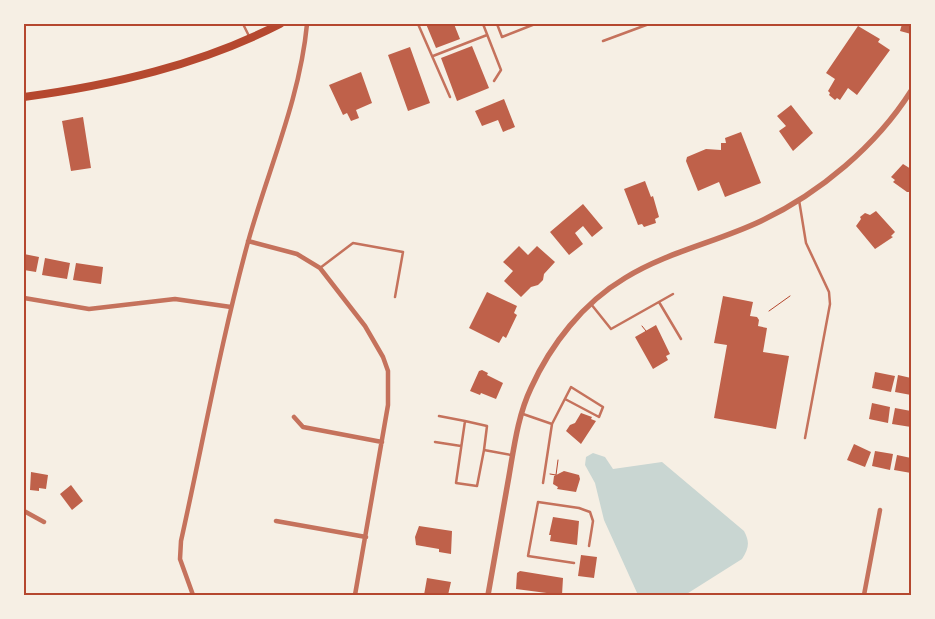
<svg xmlns="http://www.w3.org/2000/svg" width="935" height="619" font-family="Overpass,sans-serif">
<style>
.water{fill:#c9d6d2}
.building{fill:#bf614a}
.lines{fill:none;stroke-linecap:round;stroke-linejoin:round}
.path{stroke:#b5482f;stroke-width:1}
.service{stroke:#c5725c;stroke-width:2.5}
.minor{stroke:#c5725c;stroke-width:4.5}
.tertiary{stroke:#c5725c;stroke-width:5.5}
.primary{stroke:#b5482f;stroke-width:8}
.neatline{fill:none;stroke:#b5482f;stroke-width:2}
</style>
<rect width="100%" height="100%" fill="#f6efe4"/>
<path class="water" d="M 593,453 L 605,457 L 613,469 L 662,462 L 744,531 C 750,542 749,548 742,559 L 685,595 L 638,595 L 604,520 L 595,483 L 585,465 L 586,457 Z"/>
<path class="building" d="M 426,24 L 454,24 L 460,39 L 436,48 Z
M 902,24 L 911,24 L 911,34 L 900,31 Z
M 858,26 L 880,39 L 878,42 L 890,50 L 857,95 L 848,88 L 840,100 L 837,98 L 835,100 L 829,95 L 830,93 L 828,91 L 835,79 L 826,73 Z
M 472,46 L 489,88 L 457,101 L 441,58 Z
M 410,47 L 430,103 L 408,111 L 388,55 Z
M 361,72 L 372,103 L 356,110 L 359,118 L 351,121 L 347,113 L 343,115 L 329,85 Z
M 504,99 L 515,127 L 503,132 L 498,120 L 482,126 L 475,111 Z
M 791,105 L 813,133 L 793,151 L 779,131 L 786,126 L 777,116 Z
M 83,117 L 91,168 L 71,171 L 62,121 Z
M 741,132 L 761,183 L 725,197 L 719,182 L 698,191 L 686,161 L 687,157 L 706,149 L 721,150 L 721,143 L 726,143 L 725,138 Z
M 903,164 L 911,169 L 911,192 L 907,192 L 893,182 L 895,180 L 891,177 Z
M 645,181 L 651,197 L 653,196 L 659,217 L 655,219 L 656,223 L 644,227 L 642,224 L 638,225 L 624,189 Z
M 583,204 L 603,228 L 592,237 L 583,226 L 575,233 L 583,244 L 569,255 L 550,232 Z
M 876,211 L 895,232 L 891,236 L 893,237 L 875,249 L 856,226 L 861,219 L 860,217 L 865,213 L 870,215 Z
M 519,246 L 528,255 L 537,246 L 555,262 L 544,274 L 543,280 L 538,285 L 531,287 L 521,297 L 504,281 L 513,271 L 503,262 Z
M 24,254 L 39,257 L 36,272 L 24,270 Z
M 45,258 L 70,263 L 67,279 L 42,275 Z
M 76,263 L 103,267 L 101,284 L 73,280 Z
M 487,292 L 517,306 L 514,313 L 517,315 L 506,338 L 503,336 L 499,343 L 469,328 Z
M 723,296 L 753,302 L 750,316 L 757,317 L 759,320 L 758,326 L 767,328 L 763,352 L 789,356 L 776,429 L 714,418 L 727,345 L 714,343 Z
M 656,325 L 670,354 L 666,356 L 668,360 L 653,369 L 635,337 Z
M 482,370 L 488,373 L 487,375 L 503,383 L 496,399 L 481,393 L 480,395 L 470,391 L 479,371 Z
M 875,372 L 895,376 L 891,392 L 872,388 Z
M 898,375 L 911,378 L 911,395 L 895,392 Z
M 872,403 L 890,407 L 888,423 L 869,419 Z
M 895,408 L 911,411 L 911,427 L 892,424 Z
M 581,413 L 592,417 L 591,419 L 596,421 L 581,444 L 566,431 L 570,425 L 575,423 Z
M 854,444 L 871,452 L 865,467 L 847,460 Z
M 875,451 L 893,454 L 890,470 L 872,466 Z
M 897,455 L 911,458 L 911,473 L 894,470 Z
M 564,471 L 579,475 L 580,479 L 576,492 L 557,489 L 558,487 L 553,484 L 554,476 Z
M 31,472 L 48,475 L 46,489 L 39,488 L 39,491 L 30,490 Z
M 71,485 L 83,501 L 72,510 L 60,494 Z
M 553,517 L 579,521 L 577,545 L 550,541 L 551,535 L 549,535 Z
M 419,526 L 452,531 L 451,554 L 439,552 L 439,549 L 416,545 L 415,537 Z
M 581,555 L 597,557 L 594,578 L 578,576 Z
M 520,571 L 563,578 L 562,595 L 516,589 L 517,573 Z
M 427,578 L 451,582 L 448,595 L 424,595 Z"/>
<g class="lines">
<path class="path" d="M 769,311 L 790,296
M 642,326 L 646,331
M 550,474 L 556,475 L 558,460"/>
<path class="service" d="M 243,24 L 249,36
M 418,24 L 450,97
M 483,24 L 501,70 L 494,81
M 497,24 L 502,37 L 535,24
M 603,41 L 649,24
M 433,56 L 487,35
M 799,200 L 806,243 L 829,292 L 830,304 L 805,438
M 320,268 L 353,243 L 403,252 L 395,297
M 659,302 L 681,339
M 591,304 L 611,329 L 673,294
M 523,414 L 552,424
M 439,416 L 465,421 L 456,483 L 477,486 L 484,450 L 511,455
M 465,421 L 487,426 L 484,450
M 435,442 L 461,446
M 543,483 L 552,424 L 571,387 L 603,407 L 599,417 L 565,399
M 574,563 L 528,556 L 538,502 L 579,508 L 590,512 L 593,521 L 589,546"/>
<path class="minor" d="M 248,241 L 297,254 L 320,268 L 365,326 L 383,357 L 388,371 L 388,405 L 355,595
M 24,298 L 89,309 L 175,299 L 231,307
M 294,417 L 303,427 L 382,442
M 24,511 L 44,522
M 276,521 L 366,537
M 193,595 L 180,559 L 181,541 C 203,442 221,341 248,242 C 268,170 300,99 307,24
M 864,595 L 880,510"/>
<path class="tertiary" d="M 488,595 C 495,556 502,516 509,476 C 514,447 518,415 531,388 C 551,344 583,303 625,278 C 667,252 717,242 761,221 C 820,193 876,146 911,91"/>
<path class="primary" d="M 24,97 C 112,85 200,65 280,24"/>
</g>
<rect width="935" height="619" fill="none" stroke="#f6efe4" stroke-width="50"/>
<rect x="25" y="25" width="885" height="569" class="neatline"/>
</svg>
